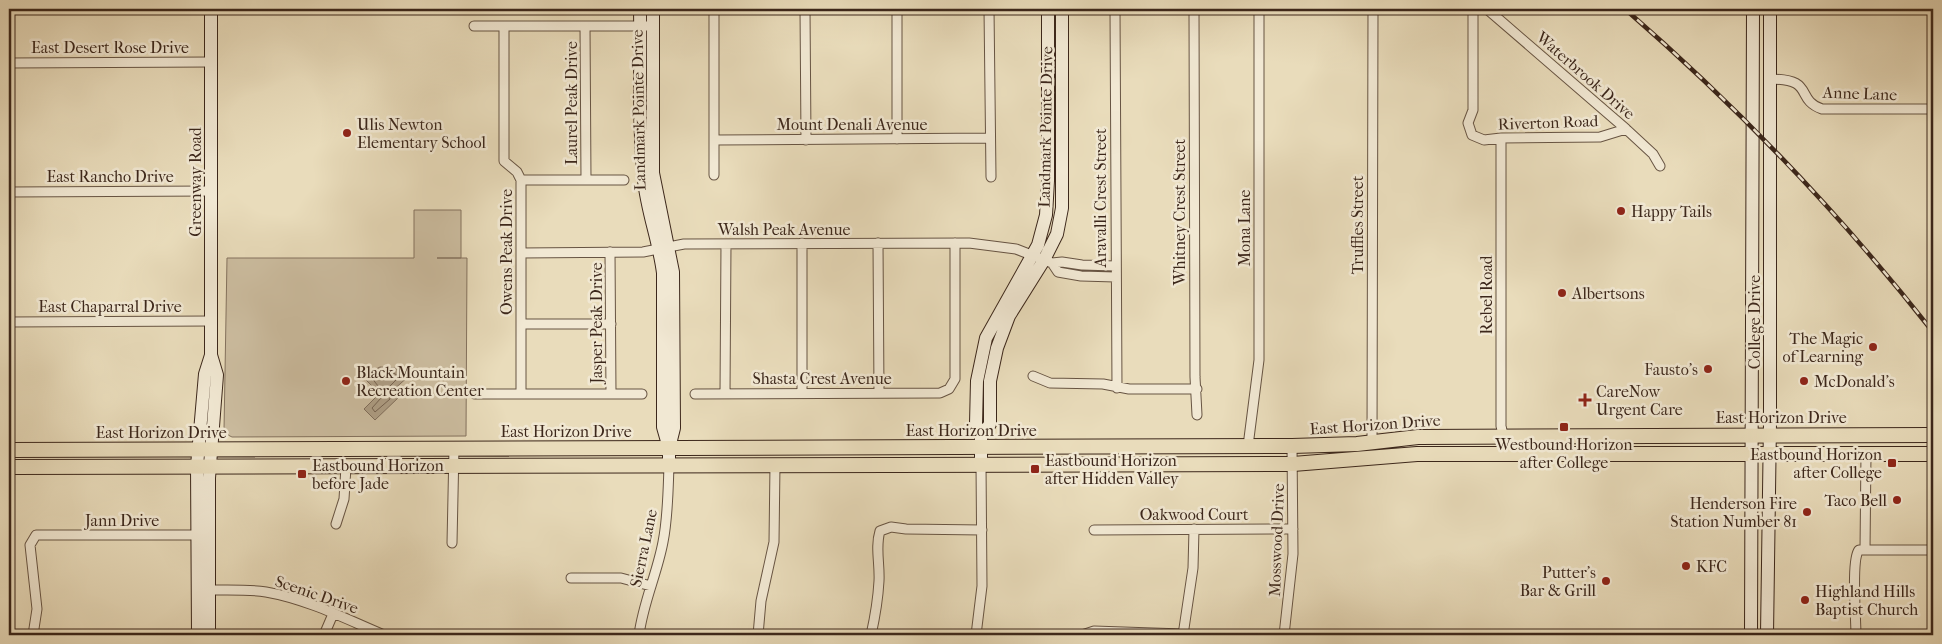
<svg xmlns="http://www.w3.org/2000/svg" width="1942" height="644" font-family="'IM FELL French Canon',serif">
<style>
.green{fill:#ccbda0;stroke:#84725e}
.water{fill:#ae9e85;stroke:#806e5b}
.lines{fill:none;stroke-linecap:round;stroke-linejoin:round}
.shore{stroke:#756250;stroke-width:1}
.street-casing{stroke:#675443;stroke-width:11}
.secondary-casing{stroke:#3c271b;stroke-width:14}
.primary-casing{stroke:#3c271b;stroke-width:16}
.street{stroke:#f1e8d3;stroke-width:9}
.secondary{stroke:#f1e8d3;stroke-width:12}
.primary{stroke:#e9dcbb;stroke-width:14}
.rail-casing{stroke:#3c271b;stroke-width:4.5}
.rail{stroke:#f1e8d3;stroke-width:2.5;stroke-dasharray:8;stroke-linecap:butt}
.poi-dot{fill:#8f2418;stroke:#f1e8d3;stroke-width:2}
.labels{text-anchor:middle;stroke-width:5;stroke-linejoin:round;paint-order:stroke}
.street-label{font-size:16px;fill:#3c271b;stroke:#f1e8d3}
.poi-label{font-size:16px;fill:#3c271b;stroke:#f1e8d3;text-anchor:start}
</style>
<rect width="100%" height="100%" fill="#e9dcbb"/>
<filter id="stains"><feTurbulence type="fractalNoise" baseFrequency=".004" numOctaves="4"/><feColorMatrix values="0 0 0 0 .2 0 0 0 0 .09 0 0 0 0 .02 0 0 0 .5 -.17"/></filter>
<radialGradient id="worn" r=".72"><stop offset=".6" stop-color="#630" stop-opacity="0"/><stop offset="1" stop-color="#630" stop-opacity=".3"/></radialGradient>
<path class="green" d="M 414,210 L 461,210 L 461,258 L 437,258 L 467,258 L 466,436 L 232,437 L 226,434 L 224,430 L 227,258 L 414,258 Z"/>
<path class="water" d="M 380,367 L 395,368 L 409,376 L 392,391 L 399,397 L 375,420 L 364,409 L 377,396 L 377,391 L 362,376 Z"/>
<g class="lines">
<path class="shore" d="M 381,372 L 394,373 L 399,377 L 388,388 L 390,399 L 375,412 L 372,408 L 381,398 L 382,391 L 371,377 Z"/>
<defs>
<path id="street" d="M 714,9 L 714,175
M 805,9 L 806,140
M 897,9 L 897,139
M 989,9 L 991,177
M 1115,9 L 1117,388
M 1194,9 L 1195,377 L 1197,415
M 1473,9 L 1473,110 L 1468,123 L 1472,135 L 1484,140 L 1501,138 L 1600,137 L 1626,129
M 1487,9 L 1626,129 L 1653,154 L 1660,166
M 474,26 L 653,26
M 504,26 L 504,161 L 517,172 L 521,180 L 521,394
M 585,26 L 586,180
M 9,63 L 211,62
M 1770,79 C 1816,79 1794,99 1822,109 L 1933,109
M 1501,138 L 1501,426 L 1507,452
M 715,140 L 990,138
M 521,180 L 624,180
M 9,192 L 211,191
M 802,243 L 802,393
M 878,243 L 879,393
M 610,252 L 611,394
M 521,253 L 643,252 L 684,244 L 969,243 L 1016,249 L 1052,263 L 1062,262 L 1082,265 L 1115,266
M 1052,263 L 1058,272 L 1081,276 L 1115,277
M 9,322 L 211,321
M 521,324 L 611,324
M 1033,376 L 1050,383 L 1103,384 L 1129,389 L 1197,389
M 475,394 L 642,394
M 695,394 L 940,393 L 949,389 L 955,379 L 955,243
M 725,394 L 726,244
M 1372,442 L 1373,9
M 1248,446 L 1259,360 L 1259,9
M 336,524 L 344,499 L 346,467
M 1094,530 L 1293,529
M 452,543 L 454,448
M 1865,550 L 1866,453
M 571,578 L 621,578 L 651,586
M 209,590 C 228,590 247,589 266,592 C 307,599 346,619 384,635
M 33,635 L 37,609 L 30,545 L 36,535 L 203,535
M 324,635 L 333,614
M 639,635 C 643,603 657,574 663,542 C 668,517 668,491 669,466
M 758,635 L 761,601 L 774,542 L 775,465
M 871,635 C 875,617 878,599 879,581 C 880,564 875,547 880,531 L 891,527 L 906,529 L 982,530
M 976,635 L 982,586 L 981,464
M 1082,635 L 1094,631 L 1183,634
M 1183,635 L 1193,568 L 1194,529
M 1284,635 L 1293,554 L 1292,446
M 1856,635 C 1856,619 1851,559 1859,550 L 1933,550"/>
<path id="secondary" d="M 640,9 C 641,65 638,123 644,180 C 647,211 659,241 663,273 L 663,427 L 669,448
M 653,9 L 653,173 L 673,272 L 674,428 L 669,448 L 669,466
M 981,437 L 990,424 L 990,381 L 997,348 L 1009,316 L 1044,260 L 1057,234 L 1062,208 L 1062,9
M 981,464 L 981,437 L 976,424 L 977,381 L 986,338 L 1038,245 L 1046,215 L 1048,181 L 1048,9
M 198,635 L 197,466 L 205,374 L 211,355
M 209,635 L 209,478 L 217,375 L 211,355 L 211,9
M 1751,635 L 1753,9
M 1767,635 L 1770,422 L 1770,9"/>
<path id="primary" d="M 9,450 L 1292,446 L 1357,444 L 1418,437 L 1933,435
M 9,467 L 1293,464 L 1417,454 L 1933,454"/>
</defs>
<use href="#street" class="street-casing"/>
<use href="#secondary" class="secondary-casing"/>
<use href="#primary" class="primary-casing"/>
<use href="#street" class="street"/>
<use href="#secondary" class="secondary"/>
<use href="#primary" class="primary"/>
<defs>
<path id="rail" d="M 1625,9 C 1738,107 1841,215 1933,332"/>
</defs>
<use href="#rail" class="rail-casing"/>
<use href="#rail" class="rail"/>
</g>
<g class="poi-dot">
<circle cx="347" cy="133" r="5"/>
<circle cx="1621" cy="211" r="5"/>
<circle cx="1562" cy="293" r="5"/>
<circle cx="1873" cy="347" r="5"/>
<circle cx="1708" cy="369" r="5"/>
<circle cx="346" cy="381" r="5"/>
<circle cx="1804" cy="381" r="5"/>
<path d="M1582.5 392.5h5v5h5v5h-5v5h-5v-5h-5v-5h5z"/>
<rect x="1559" y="422" width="10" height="10" rx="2.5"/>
<rect x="1887" y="458" width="10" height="10" rx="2.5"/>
<rect x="1030" y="464" width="10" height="10" rx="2.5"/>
<rect x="297" y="469" width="10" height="10" rx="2.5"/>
<circle cx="1897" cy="500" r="5"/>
<circle cx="1807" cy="512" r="5"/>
<circle cx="1686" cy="566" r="5"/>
<circle cx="1606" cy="581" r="5"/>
<circle cx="1805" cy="600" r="5"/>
</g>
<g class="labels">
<g class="street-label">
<text x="110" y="53">East Desert Rose Drive</text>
<text transform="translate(1586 75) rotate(41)" y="6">Waterbrook Drive</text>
<text transform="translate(1860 93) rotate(2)" y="6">Anne Lane</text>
<text transform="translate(571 103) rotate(-90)" y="6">Laurel Peak Drive</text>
<text transform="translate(638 110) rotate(-91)" y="6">Landmark Pointe Drive</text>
<text transform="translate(1548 122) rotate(-2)" y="6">Riverton Road</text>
<text x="852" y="130">Mount Denali Avenue</text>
<text transform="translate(1045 127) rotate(-89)" y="6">Landmark Pointe Drive</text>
<text x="110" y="182">East Rancho Drive</text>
<text transform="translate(195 182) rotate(-90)" y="6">Greenway Road</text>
<text transform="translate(1100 198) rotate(-90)" y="6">Aravalli Crest Street</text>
<text transform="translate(1179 212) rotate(-90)" y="6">Whitney Crest Street</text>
<text transform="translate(1357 225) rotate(-90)" y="6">Truffles Street</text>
<text transform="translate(1244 228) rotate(-90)" y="6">Mona Lane</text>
<text x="784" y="235">Walsh Peak Avenue</text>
<text transform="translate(506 252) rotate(-90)" y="6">Owens Peak Drive</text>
<text transform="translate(1486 295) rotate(-90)" y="6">Rebel Road</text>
<text x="110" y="312">East Chaparral Drive</text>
<text transform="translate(1754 322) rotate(-90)" y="6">College Drive</text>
<text transform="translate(596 323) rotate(-90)" y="6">Jasper Peak Drive</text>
<text x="822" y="384">Shasta Crest Avenue</text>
<text x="1781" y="423">East Horizon Drive</text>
<text transform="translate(1375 424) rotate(-4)" y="6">East Horizon Drive</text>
<text x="971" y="436">East Horizon Drive</text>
<text x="566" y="437">East Horizon Drive</text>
<text x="161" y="438">East Horizon Drive</text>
<text x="1194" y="520">Oakwood Court</text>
<text x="122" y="526">Jann Drive</text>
<text transform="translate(1276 540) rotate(-88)" y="6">Mosswood Drive</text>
<text transform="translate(643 548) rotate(-78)" y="6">Sierra Lane</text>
<text transform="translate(317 594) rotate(19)" y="6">Scenic Drive</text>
</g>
<g class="poi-label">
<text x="357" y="130">Ulis Newton<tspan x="357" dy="18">Elementary School</tspan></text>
<text x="1631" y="217">Happy Tails</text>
<text x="1572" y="299">Albertsons</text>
<text x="1863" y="344" text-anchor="end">The Magic<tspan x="1863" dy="18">of Learning</tspan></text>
<text x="1698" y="375" text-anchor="end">Fausto's</text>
<text x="356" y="378">Black Mountain<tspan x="356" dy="18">Recreation Center</tspan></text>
<text x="1814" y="387">McDonald's</text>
<text x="1596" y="397">CareNow<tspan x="1596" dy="18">Urgent Care</tspan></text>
<text x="1564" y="450" text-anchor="middle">Westbound Horizon<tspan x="1564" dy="18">after College</tspan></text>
<text x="1882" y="460" text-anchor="end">Eastbound Horizon<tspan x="1882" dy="18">after College</tspan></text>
<text x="1045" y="466">Eastbound Horizon<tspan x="1045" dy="18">after Hidden Valley</tspan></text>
<text x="312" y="471">Eastbound Horizon<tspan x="312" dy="18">before Jade</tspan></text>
<text x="1887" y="506" text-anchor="end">Taco Bell</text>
<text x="1797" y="509" text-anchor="end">Henderson Fire<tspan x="1797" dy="18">Station Number 81</tspan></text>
<text x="1696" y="572">KFC</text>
<text x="1596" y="578" text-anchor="end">Putter's<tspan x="1596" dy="18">Bar &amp; Grill</tspan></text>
<text x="1815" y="597">Highland Hills<tspan x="1815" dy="18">Baptist Church</tspan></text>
</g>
</g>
<rect width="1942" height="644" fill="none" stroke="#e9dcbb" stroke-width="30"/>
<rect x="10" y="10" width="1922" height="624" fill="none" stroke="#3c271b" stroke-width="2.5"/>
<rect x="15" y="15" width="1912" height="614" fill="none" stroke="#3c271b"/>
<rect width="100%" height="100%" filter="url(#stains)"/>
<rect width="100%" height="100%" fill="url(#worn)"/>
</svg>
